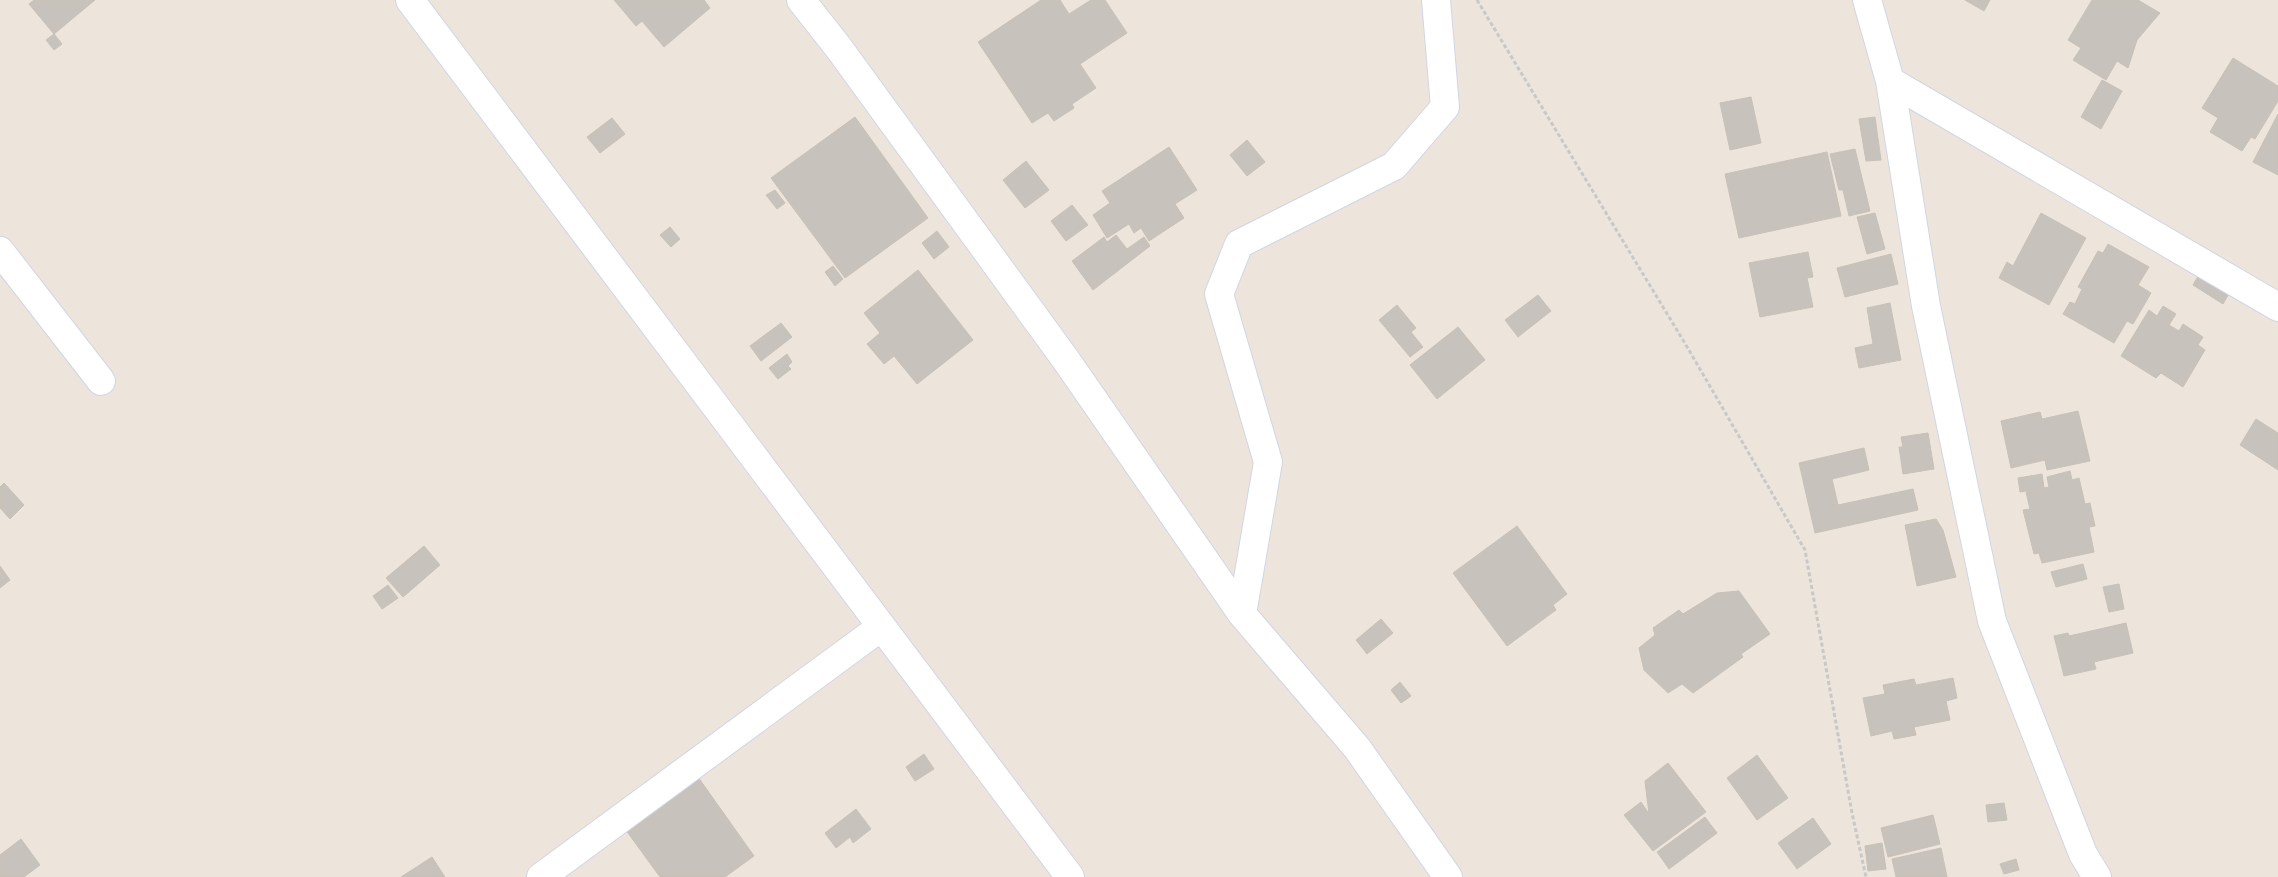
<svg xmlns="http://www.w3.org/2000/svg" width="2278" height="877" font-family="'Archivo Narrow',sans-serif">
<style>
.building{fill:#c8c2bc;stroke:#c8c1b6}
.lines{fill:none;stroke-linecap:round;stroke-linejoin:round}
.street-casing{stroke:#d1d5e3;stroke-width:30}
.path{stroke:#c8c8c8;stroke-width:3;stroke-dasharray:4 2.5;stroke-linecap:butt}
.street{stroke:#fff;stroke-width:28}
</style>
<rect width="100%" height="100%" fill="#ede5dc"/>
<path class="building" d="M 34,0 L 95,0 L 54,34 L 29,4 Z
M 614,0 L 704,0 L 710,8 L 664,47 L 642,21 L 636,26 Z
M 1041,0 L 1060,0 L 1069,14 L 1091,0 L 1105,0 L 1127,33 L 1080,64 L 1096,88 L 1072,104 L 1074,108 L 1054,121 L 1048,113 L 1032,123 L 978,42 Z
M 1965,0 L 1990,0 L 1984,11 Z
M 2092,0 L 2138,0 L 2160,13 L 2137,40 L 2128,68 L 2117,61 L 2106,80 L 2073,60 L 2081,48 L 2068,40 Z
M 54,34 L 62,44 L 54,50 L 46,40 Z
M 2233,58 L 2278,86 L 2278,101 L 2255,139 L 2251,137 L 2242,151 L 2210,132 L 2218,118 L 2202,108 Z
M 2102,80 L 2122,91 L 2101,129 L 2081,117 Z
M 1751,97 L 1761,143 L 1730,150 L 1720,103 Z
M 2278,114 L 2278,175 L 2253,162 Z
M 855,117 L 928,218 L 845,278 L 771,178 Z
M 1875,117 L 1881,160 L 1866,161 L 1859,119 Z
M 612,118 L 625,134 L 600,153 L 587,137 Z
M 1247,140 L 1265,162 L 1247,176 L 1230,155 Z
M 1169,147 L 1197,190 L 1175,204 L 1184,218 L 1149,241 L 1141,228 L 1134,233 L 1129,224 L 1107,238 L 1093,215 L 1110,203 L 1102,191 Z
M 1855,149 L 1870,211 L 1849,216 L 1843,190 L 1839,190 L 1830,154 Z
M 1827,152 L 1841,216 L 1739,238 L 1725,174 Z
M 1026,161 L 1049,190 L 1025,208 L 1003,180 Z
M 775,190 L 785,203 L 777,209 L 766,195 Z
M 1072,205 L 1088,225 L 1066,241 L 1051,221 Z
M 1875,213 L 1885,249 L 1867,254 L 1857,217 Z
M 2041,213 L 2086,238 L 2049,305 L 1999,278 L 2007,262 L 2013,266 Z
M 670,227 L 680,239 L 671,247 L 660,235 Z
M 937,231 L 949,247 L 934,259 L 922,243 Z
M 1116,235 L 1127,249 L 1144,237 L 1150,246 L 1093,290 L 1072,261 L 1104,237 L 1107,242 Z
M 2108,244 L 2149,267 L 2138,285 L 2151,293 L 2133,324 L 2127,321 L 2114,343 L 2063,314 L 2070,302 L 2075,304 L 2082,289 L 2078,287 L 2098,251 L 2103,253 Z
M 1808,252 L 1813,277 L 1807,278 L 1813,307 L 1760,317 L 1749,263 Z
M 1891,254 L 1898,284 L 1845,297 L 1837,268 Z
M 833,266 L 843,279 L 835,286 L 825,272 Z
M 918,270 L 973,340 L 917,384 L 894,356 L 884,364 L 867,344 L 880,333 L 864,313 Z
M 2201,271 L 2231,290 L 2223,304 L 2193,285 Z
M 1538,295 L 1551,311 L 1518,337 L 1505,320 Z
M 1890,303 L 1901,360 L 1859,368 L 1855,348 L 1873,344 L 1867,308 Z
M 1397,305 L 1416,328 L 1411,332 L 1423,347 L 1410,357 L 1379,320 Z
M 2163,306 L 2176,314 L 2169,325 L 2179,331 L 2183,324 L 2203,337 L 2198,345 L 2205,350 L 2183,387 L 2161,373 L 2156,378 L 2121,356 L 2149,310 L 2157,316 Z
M 781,323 L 792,337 L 761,361 L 750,346 Z
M 1458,327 L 1485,360 L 1437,399 L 1410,365 Z
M 787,354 L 792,362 L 788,366 L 791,369 L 778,379 L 769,368 Z
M 2078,411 L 2090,461 L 2047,470 L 2045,460 L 2011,468 L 2001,421 L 2040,412 L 2042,419 Z
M 2256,419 L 2278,433 L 2278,470 L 2240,445 Z
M 1928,433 L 1934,469 L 1903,474 L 1899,447 L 1903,447 L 1901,437 Z
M 1864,448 L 1869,470 L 1832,479 L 1838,505 L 1913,489 L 1918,510 L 1815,533 L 1799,463 Z
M 2070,471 L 2072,480 L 2079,478 L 2085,504 L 2090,503 L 2095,526 L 2089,527 L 2094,552 L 2042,563 L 2039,553 L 2034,554 L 2023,510 L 2030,509 L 2026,492 L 2049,487 L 2047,477 Z
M 2042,474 L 2044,488 L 2020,492 L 2018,478 Z
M 4,483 L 24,505 L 10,519 L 0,508 L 0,487 Z
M 1936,519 L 1943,530 L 1956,577 L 1917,586 L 1905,525 Z
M 1517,526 L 1567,594 L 1553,605 L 1556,610 L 1507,646 L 1453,573 Z
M 424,546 L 440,565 L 403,597 L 386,578 Z
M 2083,564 L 2087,579 L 2056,587 L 2051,572 Z
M 0,566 L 10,580 L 0,588 Z
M 2119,584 L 2124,609 L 2109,612 L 2103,587 Z
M 388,585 L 398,598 L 382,609 L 373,596 Z
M 1739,591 L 1770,634 L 1741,654 L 1743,657 L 1693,693 L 1682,684 L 1668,693 L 1644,670 L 1639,648 L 1655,635 L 1653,628 L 1679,610 L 1683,614 L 1717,593 Z
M 1381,619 L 1393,633 L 1367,654 L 1356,640 Z
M 2126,623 L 2133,653 L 2094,662 L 2096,669 L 2064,676 L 2054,636 L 2068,633 L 2069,636 Z
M 1953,678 L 1957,698 L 1946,701 L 1950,720 L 1914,727 L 1916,735 L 1894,739 L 1892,731 L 1871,736 L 1863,698 L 1885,694 L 1883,685 L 1914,679 L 1916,685 Z
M 1400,682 L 1411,696 L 1401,703 L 1391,690 Z
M 924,754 L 934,769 L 915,781 L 906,767 Z
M 1757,755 L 1788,798 L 1757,820 L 1727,778 Z
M 1668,763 L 1706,812 L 1653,851 L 1624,815 L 1641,802 L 1649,814 L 1645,781 Z
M 693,770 L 754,856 L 725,877 L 660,877 L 620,822 Z
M 2004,803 L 2007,820 L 1988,822 L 1986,805 Z
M 856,809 L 871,829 L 853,843 L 850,837 L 836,848 L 825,833 Z
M 1933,815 L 1940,844 L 1888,857 L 1881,828 Z
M 1705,817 L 1717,833 L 1669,869 L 1657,852 Z
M 1813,818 L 1831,844 L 1797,869 L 1778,843 Z
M 21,839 L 40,865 L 24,877 L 0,877 L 0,855 Z
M 1882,843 L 1886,869 L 1868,871 L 1865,846 Z
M 1941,848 L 1947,877 L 1896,877 L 1892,859 Z
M 432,857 L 445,877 L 401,877 Z
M 2016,859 L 2019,870 L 2004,874 L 2000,864 Z"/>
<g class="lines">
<defs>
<path id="street" d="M 410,0 L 1070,877
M 801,0 L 838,47 L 1066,360 L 1242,614 L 1357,748 L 1448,877
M 1867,0 L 1890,81 L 1926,306 L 1992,621 L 2083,854 L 2097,877
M 1890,81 L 2278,307
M 0,251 L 101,381
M 1242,614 L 1268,462 L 1219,294 L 1239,244 L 1394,166 L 1445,107 L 1436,0
M 541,877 L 881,627"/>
</defs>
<use href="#street" class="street-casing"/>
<path class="path" d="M 1477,0 L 1686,345 L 1805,550 L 1852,813 L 1866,877"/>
<use href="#street" class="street"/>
</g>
</svg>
